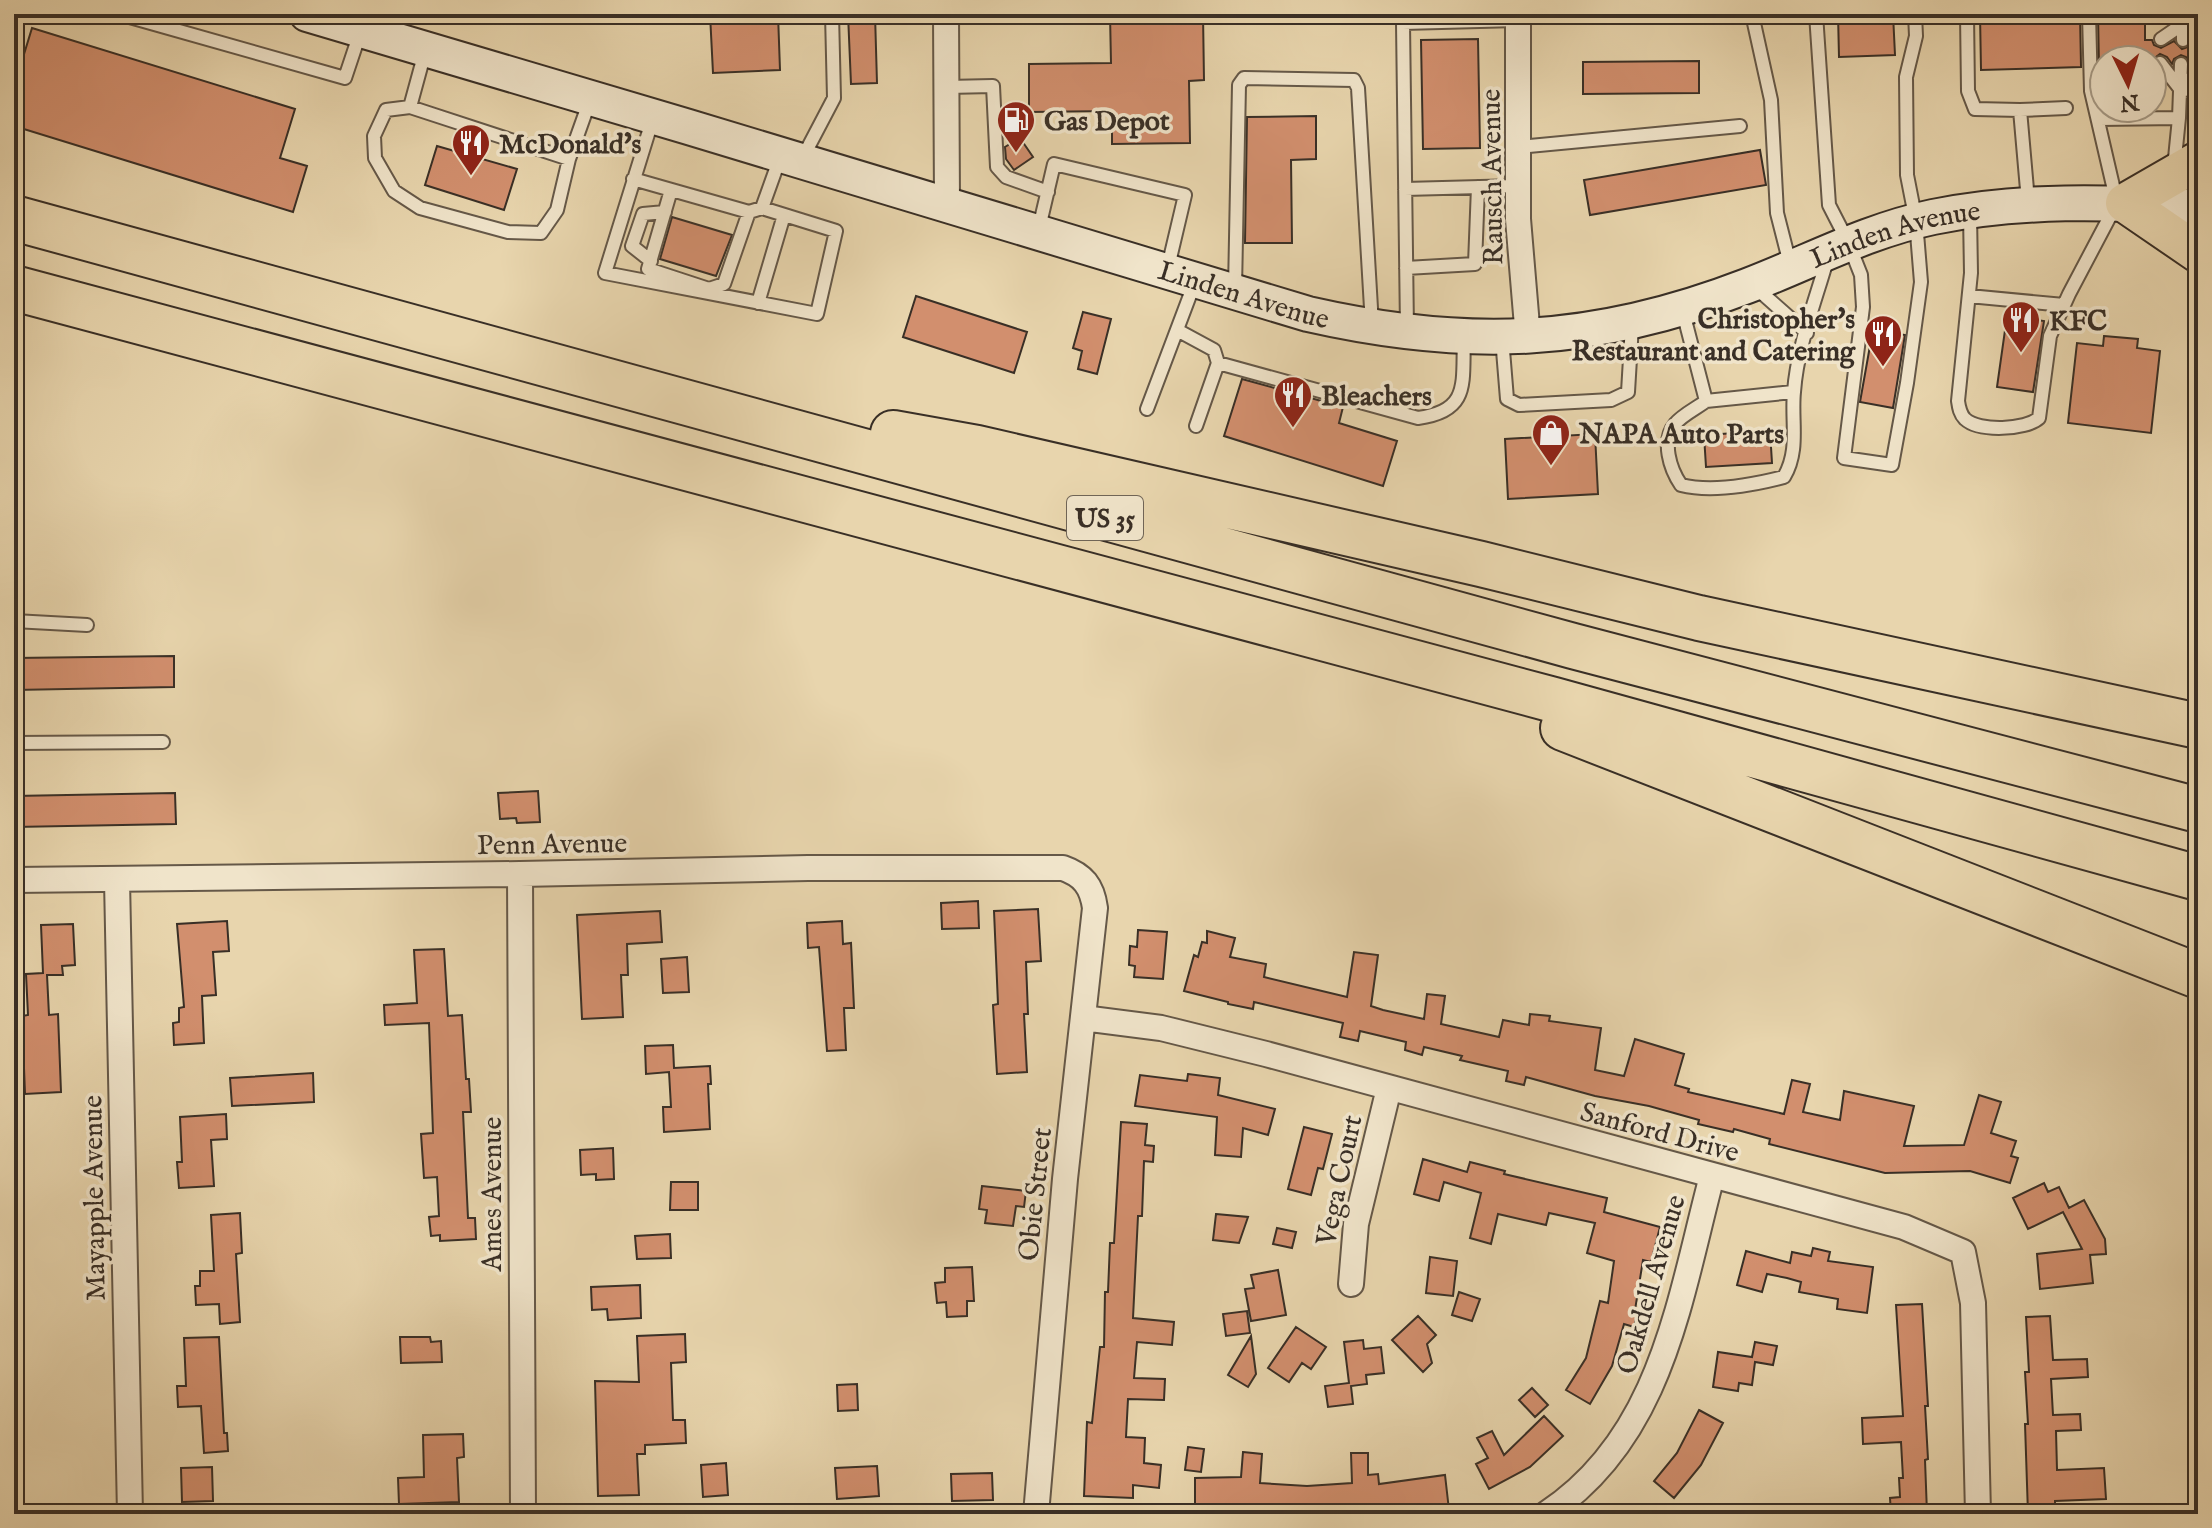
<svg xmlns="http://www.w3.org/2000/svg" width="2212" height="1528" font-family="'IM FELL English',serif">
<style>
.building{fill:#d28f6e;stroke:#392f26;stroke-width:2}
.lines{fill:none;stroke-linecap:round;stroke-linejoin:round}
.lane-casing{stroke:#655848;stroke-width:16}
.street-casing{stroke:#655848;stroke-width:28}
.secondary-casing{stroke:#392f26;stroke-width:38}
.primary-casing{stroke:#392f26;stroke-width:42}
.highway-casing{stroke:#392f26;stroke-width:48}
.lane{stroke:#f0e4ca;stroke-width:12}
.street{stroke:#f0e4ca;stroke-width:24}
.secondary{stroke:#f0e4ca;stroke-width:34}
.primary{stroke:#e8d5ad;stroke-width:38}
.highway{stroke:#e8d5ad;stroke-width:44}
.labels{text-anchor:middle;stroke-width:7;stroke-linejoin:round;paint-order:stroke}
.shield{fill:#f0e4ca;stroke:#706557;stroke-width:2}
.shield-label{font-size:26px;font-weight:bold;fill:#392f26}
.poi-label{font-size:28px;font-weight:bold;fill:#392f26;stroke:#f0e4ca;text-anchor:start}
.street-label{font-size:28px;fill:#392f26;stroke:#f0e4ca}
</style>
<rect width="100%" height="100%" fill="#e8d5ad"/>
<filter id="stains"><feTurbulence type="fractalNoise" baseFrequency=".0025" numOctaves="4"/><feColorMatrix values="0 0 0 0 .2 0 0 0 0 .09 0 0 0 0 .02 0 0 0 .5 -.17"/></filter>
<radialGradient id="worn" r=".72"><stop offset=".6" stop-color="#630" stop-opacity="0"/><stop offset="1" stop-color="#630" stop-opacity=".3"/></radialGradient>
<path class="building" d="M 710,14 L 778,14 L 780,70 L 713,73 Z
M 848,14 L 875,14 L 877,83 L 851,84 Z
M 1110,14 L 1203,14 L 1204,80 L 1189,81 L 1190,143 L 1112,144 L 1112,111 L 1029,112 L 1029,64 L 1111,63 Z
M 1838,14 L 1893,14 L 1895,55 L 1839,57 Z
M 1980,14 L 2080,14 L 2081,67 L 1981,70 Z
M 2098,14 L 2145,14 L 2145,40 L 2152,40 L 2154,45 L 2161,48 L 2174,41 L 2182,49 L 2188,47 L 2191,42 L 2198,45 L 2198,61 L 2190,64 L 2186,57 L 2181,55 L 2174,59 L 2172,64 L 2167,57 L 2160,54 L 2152,60 L 2104,60 L 2104,67 L 2099,67 Z
M 32,28 L 295,109 L 280,158 L 307,166 L 293,212 L 14,126 L 14,87 Z
M 1478,39 L 1480,148 L 1423,149 L 1421,40 Z
M 1699,61 L 1699,93 L 1583,94 L 1583,62 Z
M 1316,116 L 1316,159 L 1291,160 L 1292,243 L 1245,243 L 1247,117 Z
M 1020,138 L 1033,157 L 1014,170 L 1006,159 L 1005,147 Z
M 437,146 L 517,169 L 504,210 L 425,185 Z
M 1760,150 L 1766,185 L 1590,215 L 1584,180 Z
M 672,217 L 732,235 L 716,276 L 660,259 Z
M 916,296 L 1027,332 L 1014,373 L 903,337 Z
M 1083,312 L 1111,319 L 1097,374 L 1078,369 L 1082,351 L 1073,348 Z
M 2007,316 L 2044,321 L 2033,392 L 1997,387 Z
M 1873,329 L 1905,335 L 1893,408 L 1860,402 Z
M 2104,336 L 2138,339 L 2137,348 L 2160,351 L 2151,433 L 2068,423 L 2077,343 L 2103,346 Z
M 1242,379 L 1343,407 L 1339,423 L 1397,441 L 1383,486 L 1224,436 Z
M 1770,431 L 1772,463 L 1706,467 L 1704,435 Z
M 1595,434 L 1598,494 L 1508,499 L 1505,439 Z
M 174,656 L 174,687 L 14,690 L 14,658 Z
M 538,791 L 540,822 L 517,823 L 516,818 L 500,819 L 498,793 Z
M 175,793 L 176,824 L 14,827 L 14,796 Z
M 978,901 L 979,928 L 942,929 L 941,903 Z
M 1038,909 L 1041,961 L 1026,962 L 1028,1014 L 1024,1014 L 1027,1072 L 997,1074 L 993,1005 L 998,1004 L 994,911 Z
M 660,911 L 662,942 L 627,944 L 628,975 L 621,975 L 623,1017 L 582,1019 L 577,915 Z
M 227,921 L 229,951 L 213,952 L 216,995 L 202,996 L 204,1043 L 174,1045 L 173,1023 L 179,1022 L 179,1008 L 184,1007 L 177,924 Z
M 842,921 L 843,944 L 851,943 L 854,1008 L 844,1008 L 846,1050 L 827,1051 L 819,947 L 808,948 L 807,923 Z
M 73,924 L 75,965 L 62,966 L 63,975 L 47,975 L 49,1015 L 58,1014 L 61,1092 L 25,1094 L 22,1016 L 28,1015 L 26,974 L 43,973 L 41,925 Z
M 1138,930 L 1167,932 L 1163,979 L 1134,977 L 1135,966 L 1129,965 L 1130,946 L 1137,947 Z
M 1207,931 L 1235,938 L 1230,957 L 1266,964 L 1264,977 L 1347,997 L 1354,952 L 1378,955 L 1371,1006 L 1383,1010 L 1424,1019 L 1427,994 L 1445,996 L 1441,1024 L 1499,1037 L 1503,1020 L 1529,1025 L 1530,1014 L 1550,1016 L 1549,1021 L 1601,1028 L 1595,1070 L 1624,1076 L 1635,1039 L 1684,1054 L 1675,1085 L 1689,1089 L 1688,1092 L 1784,1114 L 1792,1080 L 1810,1084 L 1803,1112 L 1840,1120 L 1844,1091 L 1914,1106 L 1904,1146 L 1964,1145 L 1979,1095 L 2001,1102 L 1991,1133 L 2016,1141 L 2011,1156 L 2018,1158 L 2010,1183 L 1970,1171 L 1885,1173 L 1769,1144 L 1770,1139 L 1734,1129 L 1733,1132 L 1698,1124 L 1699,1120 L 1649,1106 L 1595,1096 L 1526,1077 L 1524,1085 L 1506,1081 L 1508,1071 L 1460,1060 L 1462,1056 L 1424,1047 L 1422,1055 L 1405,1050 L 1406,1042 L 1360,1031 L 1358,1041 L 1340,1037 L 1343,1023 L 1254,1002 L 1253,1009 L 1228,1004 L 1228,1002 L 1184,991 L 1194,955 L 1198,957 L 1202,942 L 1207,943 Z
M 444,949 L 448,1016 L 462,1015 L 466,1079 L 469,1079 L 471,1112 L 463,1112 L 468,1218 L 475,1218 L 476,1239 L 440,1241 L 440,1235 L 431,1236 L 429,1217 L 439,1216 L 437,1177 L 424,1178 L 421,1134 L 433,1133 L 429,1023 L 385,1025 L 384,1005 L 417,1003 L 414,950 Z
M 687,957 L 689,992 L 663,993 L 661,959 Z
M 673,1045 L 674,1068 L 710,1066 L 711,1084 L 708,1084 L 710,1129 L 664,1132 L 663,1107 L 671,1107 L 669,1072 L 646,1074 L 645,1046 Z
M 313,1073 L 314,1102 L 232,1106 L 230,1078 Z
M 1188,1074 L 1220,1078 L 1218,1095 L 1275,1109 L 1268,1135 L 1243,1128 L 1241,1157 L 1215,1155 L 1217,1117 L 1135,1106 L 1140,1075 L 1187,1081 Z
M 226,1114 L 227,1139 L 211,1140 L 214,1186 L 179,1188 L 177,1162 L 182,1162 L 180,1117 Z
M 1121,1122 L 1147,1124 L 1145,1145 L 1154,1146 L 1153,1162 L 1144,1161 L 1142,1216 L 1138,1216 L 1133,1318 L 1174,1322 L 1172,1345 L 1137,1342 L 1134,1378 L 1165,1379 L 1164,1400 L 1128,1399 L 1126,1437 L 1145,1438 L 1144,1463 L 1161,1465 L 1159,1488 L 1133,1485 L 1133,1498 L 1084,1496 L 1087,1422 L 1092,1423 L 1100,1347 L 1104,1347 L 1105,1292 L 1108,1292 L 1110,1243 L 1114,1243 Z
M 1304,1127 L 1332,1134 L 1323,1169 L 1318,1168 L 1311,1195 L 1288,1189 Z
M 613,1148 L 614,1179 L 596,1180 L 596,1174 L 581,1175 L 580,1150 Z
M 1423,1159 L 1467,1172 L 1470,1162 L 1505,1171 L 1504,1174 L 1607,1198 L 1604,1212 L 1660,1227 L 1651,1262 L 1643,1260 L 1635,1310 L 1638,1311 L 1634,1327 L 1624,1324 L 1612,1366 L 1590,1404 L 1566,1390 L 1586,1358 L 1600,1301 L 1608,1303 L 1614,1261 L 1587,1253 L 1595,1223 L 1549,1213 L 1546,1225 L 1498,1214 L 1491,1244 L 1470,1238 L 1481,1193 L 1444,1182 L 1439,1201 L 1414,1194 Z
M 671,1182 L 698,1182 L 698,1210 L 670,1210 Z
M 2044,1183 L 2048,1192 L 2059,1187 L 2069,1208 L 2084,1200 L 2105,1239 L 2106,1254 L 2090,1255 L 2093,1283 L 2040,1289 L 2037,1254 L 2082,1249 L 2063,1212 L 2028,1229 L 2013,1198 Z
M 982,1186 L 1026,1191 L 1024,1207 L 1016,1206 L 1013,1226 L 985,1223 L 987,1210 L 979,1209 Z
M 240,1213 L 242,1253 L 236,1254 L 240,1322 L 220,1324 L 219,1304 L 196,1305 L 195,1286 L 200,1286 L 200,1271 L 214,1271 L 211,1215 Z
M 1216,1214 L 1248,1217 L 1239,1243 L 1213,1240 Z
M 1277,1228 L 1296,1232 L 1292,1248 L 1273,1244 Z
M 670,1234 L 671,1258 L 637,1259 L 635,1236 Z
M 1813,1248 L 1830,1252 L 1828,1261 L 1873,1267 L 1867,1313 L 1837,1309 L 1838,1299 L 1799,1292 L 1801,1282 L 1787,1278 L 1767,1274 L 1762,1292 L 1737,1285 L 1746,1251 L 1790,1263 L 1792,1252 L 1811,1256 Z
M 1430,1257 L 1457,1261 L 1453,1296 L 1426,1293 Z
M 972,1267 L 974,1301 L 967,1301 L 967,1316 L 947,1317 L 946,1302 L 937,1303 L 935,1283 L 945,1282 L 945,1268 Z
M 1278,1270 L 1286,1315 L 1251,1321 L 1245,1289 L 1254,1288 L 1251,1275 Z
M 640,1285 L 641,1318 L 608,1320 L 607,1309 L 592,1310 L 591,1287 Z
M 1459,1292 L 1480,1299 L 1472,1321 L 1452,1315 Z
M 1922,1304 L 1928,1406 L 1925,1406 L 1928,1459 L 1925,1460 L 1927,1513 L 1891,1514 L 1890,1498 L 1900,1497 L 1899,1478 L 1903,1478 L 1901,1442 L 1863,1444 L 1862,1418 L 1903,1416 L 1896,1305 Z
M 1247,1311 L 1250,1333 L 1226,1336 L 1223,1314 Z
M 1418,1316 L 1436,1335 L 1427,1344 L 1432,1363 L 1423,1372 L 1392,1340 Z
M 2050,1316 L 2053,1360 L 2087,1359 L 2088,1377 L 2051,1379 L 2053,1415 L 2080,1414 L 2081,1430 L 2056,1431 L 2057,1470 L 2104,1468 L 2106,1499 L 2055,1501 L 2055,1513 L 2028,1514 L 2025,1424 L 2028,1424 L 2025,1372 L 2029,1372 L 2026,1317 Z
M 1296,1327 L 1326,1347 L 1311,1369 L 1302,1363 L 1289,1382 L 1268,1368 Z
M 685,1334 L 686,1362 L 671,1363 L 673,1420 L 685,1420 L 686,1443 L 645,1445 L 645,1454 L 637,1454 L 639,1495 L 598,1496 L 595,1381 L 639,1382 L 637,1336 Z
M 1251,1336 L 1256,1374 L 1248,1387 L 1228,1375 Z
M 219,1337 L 224,1433 L 227,1433 L 228,1451 L 204,1453 L 201,1406 L 178,1407 L 177,1386 L 186,1386 L 184,1338 Z
M 400,1337 L 430,1337 L 431,1342 L 441,1341 L 442,1362 L 401,1363 Z
M 1363,1340 L 1364,1349 L 1381,1347 L 1384,1373 L 1366,1375 L 1367,1384 L 1351,1386 L 1353,1404 L 1328,1407 L 1325,1386 L 1349,1383 L 1344,1342 Z
M 1755,1342 L 1777,1346 L 1773,1365 L 1755,1362 L 1752,1385 L 1739,1383 L 1738,1391 L 1713,1387 L 1718,1352 L 1752,1357 Z
M 857,1384 L 858,1410 L 838,1411 L 837,1385 Z
M 1532,1388 L 1548,1405 L 1535,1417 L 1519,1400 Z
M 1699,1410 L 1723,1423 L 1701,1465 L 1674,1498 L 1654,1481 L 1677,1453 Z
M 1544,1416 L 1563,1436 L 1530,1467 L 1489,1489 L 1476,1464 L 1488,1458 L 1477,1438 L 1492,1431 L 1504,1455 Z
M 463,1434 L 464,1457 L 457,1458 L 459,1502 L 399,1504 L 398,1478 L 424,1477 L 423,1435 Z
M 1188,1447 L 1204,1449 L 1201,1472 L 1185,1470 Z
M 1243,1452 L 1262,1454 L 1260,1483 L 1307,1486 L 1352,1483 L 1351,1453 L 1368,1453 L 1368,1475 L 1378,1474 L 1379,1484 L 1445,1475 L 1449,1510 L 1432,1512 L 1432,1507 L 1412,1510 L 1412,1507 L 1304,1513 L 1252,1510 L 1252,1506 L 1195,1506 L 1195,1478 L 1241,1477 Z
M 726,1463 L 728,1495 L 703,1497 L 701,1465 Z
M 877,1466 L 879,1496 L 837,1499 L 835,1468 Z
M 212,1467 L 213,1501 L 182,1502 L 181,1468 Z
M 992,1473 L 993,1500 L 952,1501 L 951,1474 Z"/>
<g class="lines">
<defs>
<path id="lane" d="M 119,14 L 345,78 L 360,33
M 1752,14 L 1771,100 L 1777,213 L 1790,264
M 1816,14 L 1829,205 L 1848,242 L 1861,275 L 1863,307 L 1844,458 L 1892,465 L 1907,383 L 1921,282 L 1916,221 L 1907,175 L 1906,77 L 1916,36 L 1915,14
M 1967,14 L 1968,91 L 1975,109 L 2020,110 L 2028,201
M 2182,14 L 2183,24 L 2198,36
M 2183,24 L 2183,40
M 2161,39 L 2183,24
M 2160,63 L 2181,90
M 2198,70 L 2181,90 L 2198,89
M 947,87 L 993,86 L 997,167 L 1006,177 L 1048,192
M 410,107 L 425,52
M 2020,110 L 2066,108
M 2099,119 L 2179,118 L 2181,64
M 1518,147 L 1740,126
M 569,159 L 410,107 L 386,110 L 374,136 L 375,158 L 394,191 L 420,208 L 508,232 L 541,233 L 557,210 L 569,159 L 590,100
M 802,159 L 834,98 L 832,14
M 2174,168 L 2179,118
M 633,179 L 749,212 L 762,208 L 836,231 L 817,314 L 605,273 L 653,118
M 1405,189 L 1518,186
M 671,190 L 648,269 L 709,289 L 724,284 L 749,212
M 762,208 L 781,155
M 1970,214 L 1971,273 L 1958,401 C 1959,408 1960,414 1965,419 C 1979,432 2026,430 2039,418 L 2050,336 L 2069,294 L 2117,203 L 2091,91 L 2089,14
M 1039,228 L 1054,164 L 1185,195 L 1168,267
M 651,261 L 632,246 L 643,214 L 665,212
M 1406,268 L 1475,264 L 1478,187
M 1755,287 L 1807,333
M 1235,289 L 1239,85 L 1244,78 L 1354,80 L 1358,88 L 1372,325
M 1969,296 L 2064,305
M 758,303 L 784,215
M 1683,312 L 1706,401 C 1697,408 1682,415 1675,424 C 1661,441 1670,469 1681,485 C 1713,493 1753,485 1784,477 C 1800,450 1791,421 1794,392 C 1797,348 1815,302 1827,260
M 1407,329 L 1403,23 L 1518,20
M 1177,330 L 1214,350 L 1218,363 L 1196,426
M 1502,338 L 1507,399 L 1519,405 L 1611,400 L 1628,392 L 1632,325
M 1218,363 L 1418,418 C 1471,411 1462,382 1464,338
M 1706,401 L 1793,392
M 1147,409 L 1195,282
M 14,621 L 87,625
M 14,743 L 163,742"/>
<path id="street" d="M 946,14 L 947,202
M 1518,14 L 1518,219 L 1528,338
M 520,874 L 523,1514
M 14,880 L 520,874 L 808,868 L 1063,868 C 1083,875 1092,886 1095,908 L 1065,1179 L 1036,1514
M 117,880 L 130,1514
M 1083,1018 L 1161,1028 L 1266,1054 L 1904,1227 L 1963,1252 L 1973,1303 L 1978,1514
M 1351,1284 L 1356,1224 L 1389,1088
M 1546,1514 C 1662,1438 1679,1300 1712,1176"/>
<g id="secondary">
<path id="s1" d="M 307,14 C 641,113 975,211 1308,314 C 1467,350 1594,345 1747,286 C 1810,262 1866,231 1933,217 C 2021,199 2109,202 2198,207"/>
</g>
<path id="primary" d="M 2198,161 L 2125,203 L 2198,253"/>
<path id="highway" d="M 14,218 L 1573,646 L 2198,810
M 14,288 L 1554,700 L 2198,878
M 893,433 L 977,448 L 1481,564 L 1699,618 L 2198,726
M 1563,728 L 2198,976"/>
</defs>
<use href="#lane" class="lane-casing"/>
<use href="#street" class="street-casing"/>
<use href="#secondary" class="secondary-casing"/>
<use href="#primary" class="primary-casing"/>
<use href="#highway" class="highway-casing"/>
<use href="#lane" class="lane"/>
<use href="#street" class="street"/>
<use href="#secondary" class="secondary"/>
<use href="#primary" class="primary"/>
<use href="#highway" class="highway"/>
</g>
<defs>
<symbol id="fuel-pin" viewBox="-11 -11 22 30"><path d="M0 17L-7.5 6A9.5 9.5 0 1 1 7.5 6Z" fill="#8f2418" stroke="#f0e4ca"/><path d="M-5.5-6h7V0h2V4h1.3V-2.5L3-4.5l.8-.8L6-3V5H2.5V1h-1V6h-7ZM-4.2-4.7v3.2H.2V-4.7Z" fill="#fff"/></symbol>
<symbol id="restaurant-pin" viewBox="-11 -11 22 30"><path d="M0 17L-7.5 6A9.5 9.5 0 1 1 7.5 6Z" fill="#8f2418" stroke="#f0e4ca"/><path d="M-5-6h1v4h1v-4h1v4h1v-4h1v5L-1.5 .5V6h-2V.5L-5-1ZM5-6V6H3V1.5H1.5Q1.5-4 5-6Z" fill="#fff"/></symbol>
<symbol id="shop-pin" viewBox="-11 -11 22 30"><path d="M0 17L-7.5 6A9.5 9.5 0 1 1 7.5 6Z" fill="#8f2418" stroke="#f0e4ca"/><path d="M-5-2.5h2.3a2.7 3.5 0 0 1 5.4 0H5L5.5 6h-11ZM-1.5-2.5h3a1.5 2.3 0 0 0-3 0Z" fill="#fff"/></symbol>
</defs>
<g fill-rule="evenodd">
<use href="#fuel-pin" x="994" y="98" width="44" height="60"/>
<use href="#restaurant-pin" x="449" y="121" width="44" height="60"/>
<use href="#restaurant-pin" x="1999" y="298" width="44" height="60"/>
<use href="#restaurant-pin" x="1861" y="312" width="44" height="60"/>
<use href="#restaurant-pin" x="1271" y="373" width="44" height="60"/>
<use href="#shop-pin" x="1529" y="411" width="44" height="60"/>
</g>
<g class="labels">
<rect class="shield" x="1067" y="496" width="76" height="44" rx="6"/>
<g class="shield-label">
<text x="1105" y="527">US 35</text>
</g>
<g class="poi-label">
<text x="1044" y="130">Gas Depot</text>
<text x="499" y="153">McDonald's</text>
<text x="1855" y="328" text-anchor="end">Christopher's<tspan x="1855" dy="32">Restaurant and Catering</tspan></text>
<text x="2049" y="330">KFC</text>
<text x="1321" y="405">Bleachers</text>
<text x="1579" y="443">NAPA Auto Parts</text>
</g>
<g class="street-label">
<text transform="translate(1491 177) rotate(-91)" y="10">Rausch Avenue</text>
<text dy="10" stroke="none"><textPath href="#s1" startOffset="1650">Linden Avenue</textPath></text>
<text dy="10" stroke="none"><textPath href="#s1" startOffset="978">Linden Avenue</textPath></text>
<text transform="translate(552 843) rotate(-1)" y="10">Penn Avenue</text>
<text transform="translate(1660 1131) rotate(15)" y="10">Sanford Drive</text>
<text transform="translate(1338 1180) rotate(-78)" y="10">Vega Court</text>
<text transform="translate(491 1194) rotate(-90)" y="10">Ames Avenue</text>
<text transform="translate(1034 1194) rotate(-84)" y="10">Obie Street</text>
<text transform="translate(93 1198) rotate(-91)" y="10">Mayapple Avenue</text>
<text transform="translate(1650 1284) rotate(-74)" y="10">Oakdell Avenue</text>
</g>
</g>
<rect width="2212" height="1528" fill="none" stroke="#e8d5ad" stroke-width="48"/>
<rect x="16" y="16" width="2180" height="1496" fill="none" stroke="#392f26" stroke-width="4"/>
<rect x="24" y="24" width="2164" height="1480" fill="none" stroke="#392f26" stroke-width="2"/>
<g transform="translate(2128 84) rotate(175)"><circle r="38" fill="#f0e4ca" stroke="#a79c88" stroke-width="2"/>
<path d="M0-6L14 30L0 20L-14 30Z" fill="#8f2418"/>
<text y="-12" font-size="22" font-weight="bold" text-anchor="middle" fill="#392f26">N</text>
</g>
<rect width="100%" height="100%" filter="url(#stains)"/>
<rect width="100%" height="100%" fill="url(#worn)"/>
</svg>
